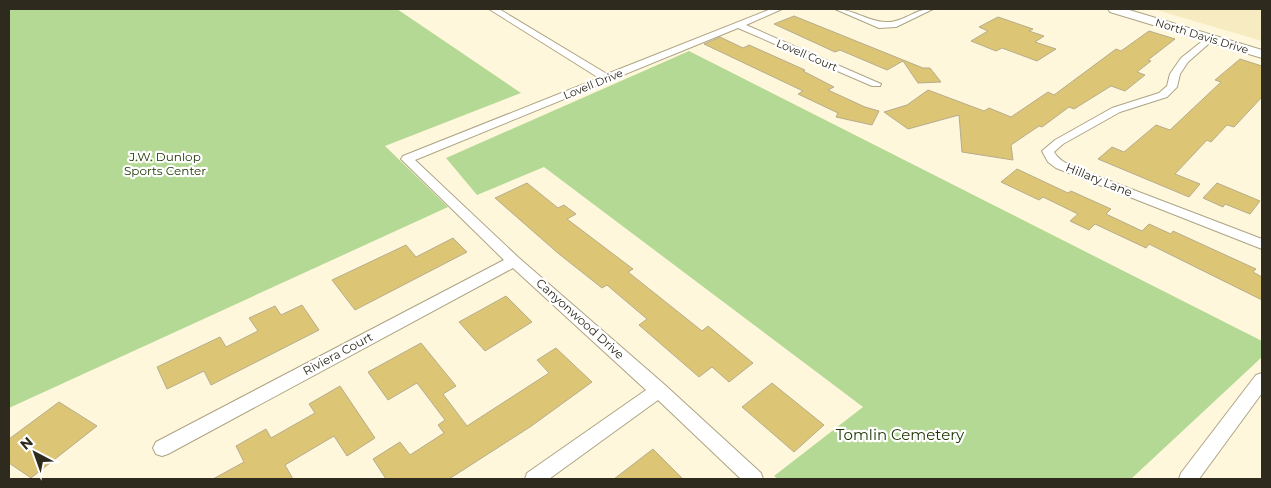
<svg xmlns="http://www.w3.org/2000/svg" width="1271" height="488" font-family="Montserrat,sans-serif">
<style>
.built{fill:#f7ebc1}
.green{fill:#b4d994}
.building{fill:#dcc574;stroke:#b6ad8d}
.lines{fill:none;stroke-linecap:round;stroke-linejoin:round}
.street-casing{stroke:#ada483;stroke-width:2}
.secondary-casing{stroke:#ada483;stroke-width:2}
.street{fill:#fff;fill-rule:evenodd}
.secondary{fill:#fff;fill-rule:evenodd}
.labels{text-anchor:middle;stroke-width:4.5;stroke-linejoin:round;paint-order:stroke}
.far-street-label{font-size:11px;fill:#2e2a1d;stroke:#fff}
.park-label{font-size:12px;fill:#203703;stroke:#fff}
.street-label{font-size:12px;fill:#2e2a1d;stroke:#fff}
.near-park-label{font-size:15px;fill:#203703;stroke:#fff}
</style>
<rect width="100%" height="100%" fill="#fff7dc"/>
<path class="built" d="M 1153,9 L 1262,9 L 1262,41 Z"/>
<path class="green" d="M 9,9 L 397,9 L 521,93 L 385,146 L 448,207 L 9,408 Z
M 689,51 L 1262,341 L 1262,357 L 1131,479 L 778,479 L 774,476 L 863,407 L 544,167 L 477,195 L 446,158 Z"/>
<path class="building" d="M 794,16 L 923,68 L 930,68 L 941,82 L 918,83 L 903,61 L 887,70 L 840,50 L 835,52 L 774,24 Z
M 998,17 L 1033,29 L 1029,31 L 1044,36 L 1035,42 L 1056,49 L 1037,61 L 1002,48 L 996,51 L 971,41 L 988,31 L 979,27 Z
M 1149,31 L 1175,39 L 1148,60 L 1151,61 L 1137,72 L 1145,75 L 1125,91 L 1111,86 L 1074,109 L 1069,107 L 1042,127 L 1039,126 L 1011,145 L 1013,160 L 962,152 L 959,115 L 908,129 L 884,112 L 907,105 L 928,90 L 984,111 L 989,108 L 1011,117 L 1048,92 L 1054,95 L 1116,49 L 1121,51 Z
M 720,37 L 743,48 L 749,45 L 805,70 L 803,71 L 834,87 L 828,90 L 865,107 L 879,111 L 872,125 L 836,117 L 838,113 L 798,94 L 803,91 L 704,44 Z
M 1240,59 L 1262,66 L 1262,97 L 1234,127 L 1227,125 L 1211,142 L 1207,140 L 1175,174 L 1200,184 L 1189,197 L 1098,159 L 1112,147 L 1124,152 L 1156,125 L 1170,130 L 1221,82 L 1215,80 Z
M 1017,169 L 1068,193 L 1071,191 L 1111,209 L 1106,214 L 1142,231 L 1149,224 L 1171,234 L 1173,231 L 1256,269 L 1253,272 L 1262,277 L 1262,300 L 1149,244 L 1146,248 L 1095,224 L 1089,230 L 1070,221 L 1078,214 L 1043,197 L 1039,200 L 1001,182 Z
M 527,183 L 558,208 L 564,205 L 576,214 L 567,219 L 633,269 L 628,272 L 702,331 L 708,326 L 753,363 L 729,382 L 712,367 L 699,377 L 639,325 L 647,319 L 607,285 L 602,288 L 559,254 L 495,198 Z
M 1217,183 L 1260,201 L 1250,214 L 1225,204 L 1223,207 L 1203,198 Z
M 453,238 L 467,252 L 355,310 L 332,280 L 406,245 L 416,257 Z
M 506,296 L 532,322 L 485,351 L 459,322 Z
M 302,305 L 319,330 L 211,385 L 204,371 L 167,389 L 157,367 L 220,337 L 226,347 L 258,331 L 249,318 L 275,306 L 281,315 Z
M 421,343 L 456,386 L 443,394 L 467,426 L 549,373 L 537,360 L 556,348 L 592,382 L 530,427 L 449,479 L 386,479 L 373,459 L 400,442 L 410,455 L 444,433 L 438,425 L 445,420 L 417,383 L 388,400 L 368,372 Z
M 772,383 L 824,425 L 794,452 L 742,407 Z
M 340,386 L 375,438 L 347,456 L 334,436 L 285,465 L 293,479 L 213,479 L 244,462 L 236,446 L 266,429 L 271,438 L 315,413 L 309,404 Z
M 59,402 L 97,426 L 31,478 L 9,463 L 9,439 Z
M 653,449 L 683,479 L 614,479 Z"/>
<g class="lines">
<defs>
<path id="street" d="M 489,9 L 499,9 L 607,74 L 771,9 L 782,9 L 746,25 L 881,84 L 880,86 L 872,86 L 738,28 L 415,160 L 519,258 L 665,385 L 761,473 L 763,479 L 741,479 L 658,400 L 549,479 L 525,479 L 527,473 L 646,390 L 513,268 L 168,454 L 162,456 L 156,454 L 153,448 L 156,442 L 504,260 L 401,159 L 403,156 L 599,78 Z
M 835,9 C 854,9 870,23 888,22 C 904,22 916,8 933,9 L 896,27 L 879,28 Z
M 1210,35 L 1215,38 L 1213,40 L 1188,62 L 1180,74 L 1177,87 L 1167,97 L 1120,112 L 1063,144 L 1054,152 C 1061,164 1077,168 1089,173 L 1262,239 L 1262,249 L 1056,168 L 1048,162 L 1042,151 L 1055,140 L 1112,108 L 1159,93 L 1167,86 L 1170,74 L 1181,58 Z
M 1262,373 L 1262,393 L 1199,479 L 1179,479 L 1181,473 L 1256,375 Z"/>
<path id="secondary" d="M 1108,9 L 1126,9 L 1262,50 L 1262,58 L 1110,12 Z"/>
</defs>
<use href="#street" class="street-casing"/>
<use href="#secondary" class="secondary-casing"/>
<use href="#street" class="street"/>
<use href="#secondary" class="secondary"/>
</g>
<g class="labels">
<g class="far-street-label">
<text transform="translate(1202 36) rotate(17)" y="4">North Davis Drive</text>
<text transform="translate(807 55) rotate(23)" y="4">Lovell Court</text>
<text transform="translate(593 84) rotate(-22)" y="4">Lovell Drive</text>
</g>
<g class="park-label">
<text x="165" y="161">J.W. Dunlop<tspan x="165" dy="14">Sports Center</tspan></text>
</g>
<g class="street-label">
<text transform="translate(1099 180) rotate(22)" y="4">Hillary Lane</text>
<text transform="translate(580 319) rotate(42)" y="4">Canyonwood Drive</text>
<text transform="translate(338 354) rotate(-28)" y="4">Riviera Court</text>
</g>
<g class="near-park-label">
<text x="900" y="440">Tomlin Cemetery</text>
</g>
</g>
<rect width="1271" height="488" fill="none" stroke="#2e2a1d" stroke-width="20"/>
<g transform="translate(35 453) rotate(319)" stroke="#ffffff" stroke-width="4" paint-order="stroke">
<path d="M0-4L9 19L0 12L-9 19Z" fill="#2e2a1d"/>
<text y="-8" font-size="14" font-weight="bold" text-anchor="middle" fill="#2e2a1d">N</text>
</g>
</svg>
